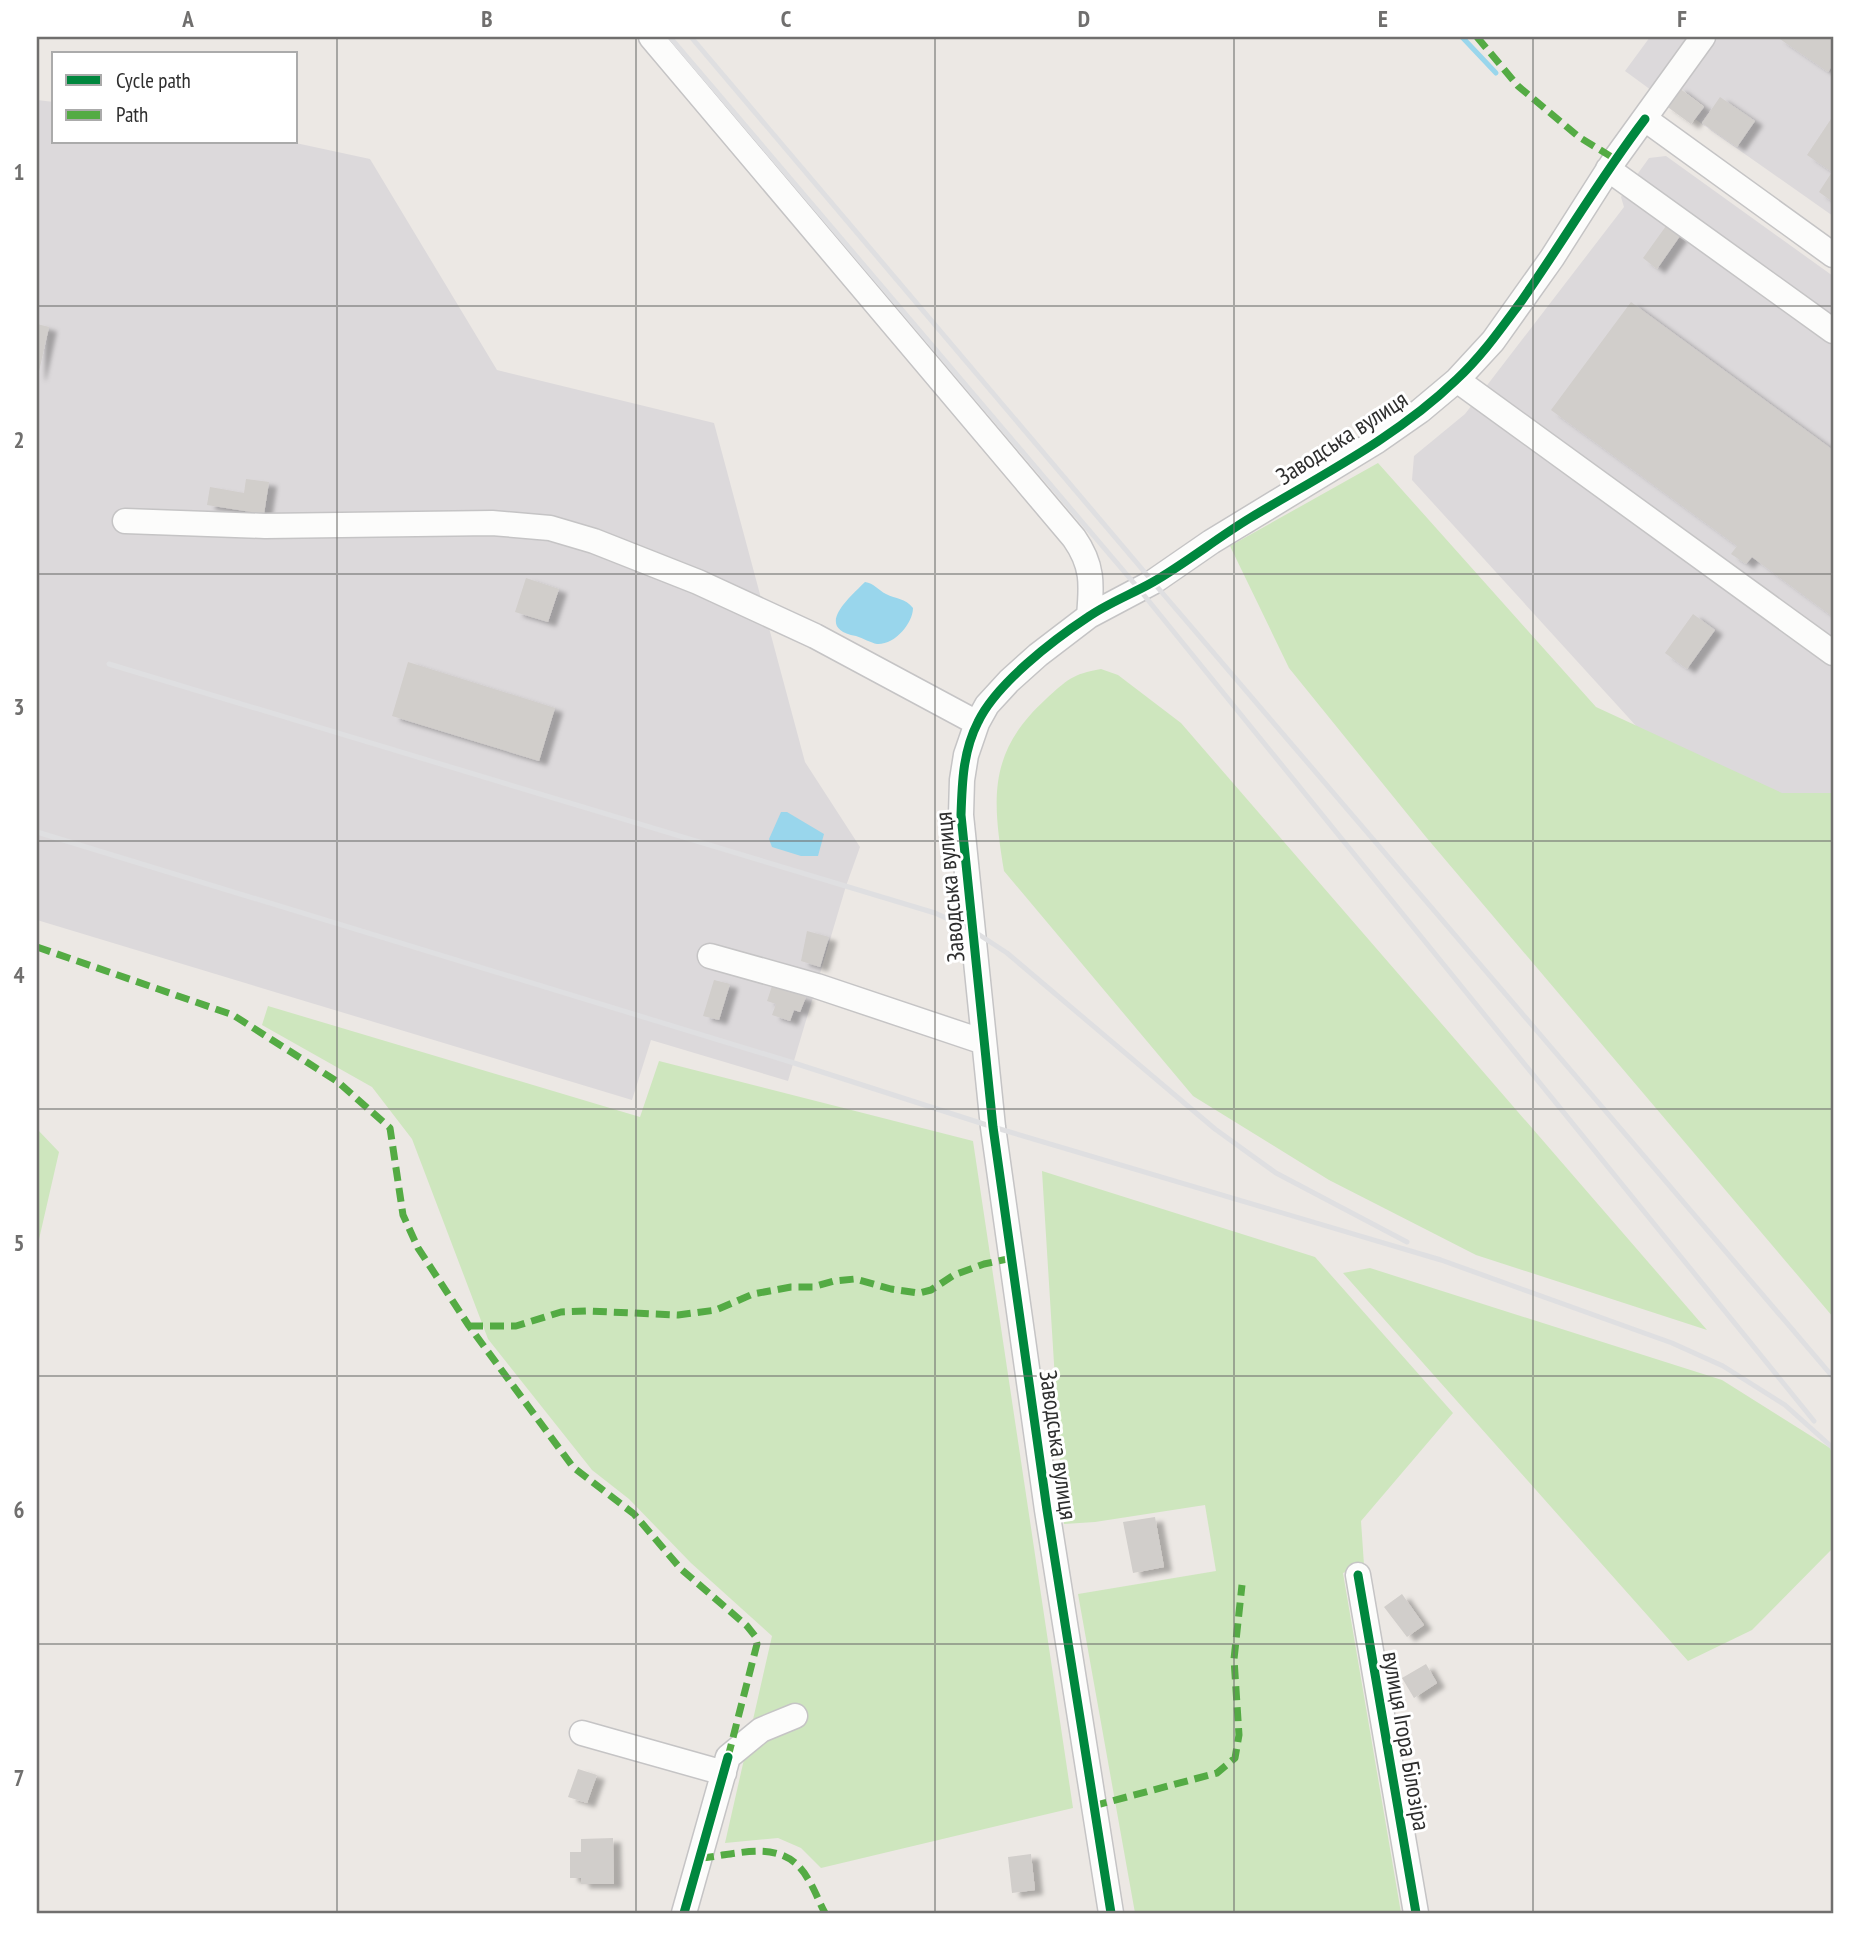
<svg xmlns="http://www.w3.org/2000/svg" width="1870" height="1950" font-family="'PT Sans Narrow',sans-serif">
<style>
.industrial{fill:#dcd9db}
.green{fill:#cee6be}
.water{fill:#99d6ec}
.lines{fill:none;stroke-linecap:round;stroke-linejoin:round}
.stream{stroke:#99d6ec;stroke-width:5}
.building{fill:#d1cecb;filter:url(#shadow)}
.minor-casing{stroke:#c5c4c5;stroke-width:27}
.minor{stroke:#fcfcfb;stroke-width:24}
.rail{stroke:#dfdfe1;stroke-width:5}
.quiet{stroke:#54ab44;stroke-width:7;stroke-dasharray:14 7;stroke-linecap:butt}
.cycleway-casing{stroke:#fff;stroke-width:13}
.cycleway{stroke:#00873e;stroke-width:9}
.grid{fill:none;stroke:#706f6e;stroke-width:2;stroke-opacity:0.55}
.labels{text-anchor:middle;stroke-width:6;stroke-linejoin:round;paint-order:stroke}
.street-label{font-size:24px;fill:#2e2e2e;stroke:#fff}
.neatline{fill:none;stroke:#706f6e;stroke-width:2.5}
.grid-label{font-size:23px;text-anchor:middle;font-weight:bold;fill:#706f6e}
</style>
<defs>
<filter id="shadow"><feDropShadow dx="8" dy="4.5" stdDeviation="2" flood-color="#0004"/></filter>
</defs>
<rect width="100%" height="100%" fill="#ece8e4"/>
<path class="industrial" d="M 1650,37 L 1833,37 L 1833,216 L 1695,119 L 1704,106 L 1678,87 L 1651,90 L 1625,71 Z
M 37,100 L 54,102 L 54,142 L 291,142 L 370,159 L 497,370 L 714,423 L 805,762 L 860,847 L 846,886 L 788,1081 L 651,1040 L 632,1100 L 37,920 Z
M 1666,156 L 1833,276 L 1833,942 L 1412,480 L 1414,456 L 1465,414 L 1624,207 L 1621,197 L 1649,158 Z"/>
<path class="green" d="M 1378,463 L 1596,707 L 1782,793 L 1833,793 L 1833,1317 L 1426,837 L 1289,668 L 1230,546 Z
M 1101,669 L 1118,675 L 1181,723 L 1707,1330 L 1476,1255 L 1329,1180 L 1193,1096 L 1004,871 C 992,798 988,752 1046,699 C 1067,680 1072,674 1101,669 Z
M 268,1006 L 640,1117 L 659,1061 L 973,1141 L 1073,1808 L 821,1868 L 801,1848 L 778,1838 L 725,1843 L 772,1636 L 691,1563 L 629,1499 L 592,1470 L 488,1339 L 412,1139 L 372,1087 L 262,1025 Z
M 37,1129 L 59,1152 L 37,1248 Z
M 1042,1171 L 1315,1257 L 1453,1413 L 1361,1521 L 1364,1565 L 1343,1573 L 1401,1913 L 1135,1913 L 1078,1594 L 1216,1571 L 1205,1505 L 1095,1522 L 1064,1524 Z
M 1370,1268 L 1722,1380 L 1830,1448 L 1833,1456 L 1833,1548 L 1752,1630 L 1688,1661 L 1343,1273 Z"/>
<path class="water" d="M 865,582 C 874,583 878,590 886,594 C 896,599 905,598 913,608 C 913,623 895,645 877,644 C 871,643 863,638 856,636 C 814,628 848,599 865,582 Z
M 781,812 L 787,812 L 824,834 L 818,856 L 801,856 L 772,847 L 769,839 Z"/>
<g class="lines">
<path class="stream" d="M 1462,37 L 1496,73"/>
</g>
<path class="building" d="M 1777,37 L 1833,37 L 1833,65 L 1828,72 Z
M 1678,87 L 1704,107 L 1691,124 L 1665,105 Z
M 1720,97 L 1755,121 L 1737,147 L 1702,123 Z
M 1833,116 L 1833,202 L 1819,192 L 1832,172 L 1807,155 Z
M 1666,226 L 1680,236 L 1657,269 L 1643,258 Z
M 1631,302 L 1833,450 L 1833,617 L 1752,557 L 1746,564 L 1731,554 L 1737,546 L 1551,410 Z
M 37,324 L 49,327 L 38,376 L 37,376 Z
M 246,479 L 269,482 L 264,514 L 207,505 L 210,487 L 244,493 Z
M 526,578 L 559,589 L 548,622 L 515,612 Z
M 1693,614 L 1715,630 L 1687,669 L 1665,653 Z
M 408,662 L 555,708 L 539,761 L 392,716 Z
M 807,931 L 829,937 L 820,967 L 801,961 Z
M 714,980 L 730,984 L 719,1020 L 703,1016 Z
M 772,986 L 806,997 L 800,1012 L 794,1010 L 790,1021 L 772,1015 L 776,1004 L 767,1001 Z
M 1155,1517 L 1164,1567 L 1133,1573 L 1123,1522 Z
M 1402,1594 L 1424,1625 L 1407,1637 L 1384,1607 Z
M 1426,1664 L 1437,1683 L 1414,1698 L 1402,1678 Z
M 578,1769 L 597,1775 L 587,1803 L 568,1797 Z
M 613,1838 L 614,1884 L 581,1884 L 581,1878 L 570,1878 L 570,1852 L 581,1852 L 581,1839 Z
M 1031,1854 L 1035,1890 L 1012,1893 L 1008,1857 Z"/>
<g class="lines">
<defs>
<path id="minor" d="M 651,37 L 1074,538 C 1093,565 1092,584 1089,616
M 1645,119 L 1833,255
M 1608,169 L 1833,331
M 1457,380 L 1833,653
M 125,521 L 265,526 L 492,523 L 550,528 L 594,541 L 698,582 L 815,636 L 977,723
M 710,956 L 817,986 L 984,1042
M 1358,1575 L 1416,1913
M 582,1733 L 724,1773
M 684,1913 L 728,1757 L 761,1730 L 795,1716
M 1111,1913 L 1047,1510 L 993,1127 L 961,815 L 962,780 L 966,755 L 977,723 L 987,705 L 1009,681 L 1038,655 L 1089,616 L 1153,582 L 1211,542 L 1377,441 L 1420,411 L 1457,380 L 1493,341 L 1552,258 L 1615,159 L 1703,37"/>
</defs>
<use href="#minor" class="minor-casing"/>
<use href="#minor" class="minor"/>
<path class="rail" d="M 670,37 L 1139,589 L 1814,1421
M 691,37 L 1153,582 L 1833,1377
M 109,664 L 935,913 L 972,930 L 1007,953 L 1215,1129 L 1276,1173 L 1407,1242
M 37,832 L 794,1063 L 993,1127 L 1441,1260 L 1672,1343 L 1723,1366 L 1785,1405 L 1833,1448"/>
<path class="quiet" d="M 1477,37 L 1518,86 L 1579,137 L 1615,159
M 37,947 L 233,1015 L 338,1082 L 390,1128 L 403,1215 L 418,1248 L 469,1326 L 573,1467 L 634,1514 L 681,1569 L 747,1626 L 755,1636 L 757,1644 L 728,1757
M 469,1326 L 516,1326 L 561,1312 L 588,1311 L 678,1315 L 716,1310 L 753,1294 L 791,1287 L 813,1287 L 834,1281 L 855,1279 L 891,1289 L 919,1293 L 931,1290 L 954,1275 L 984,1264 L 1012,1258
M 1093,1806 L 1217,1773 L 1235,1758 L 1239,1735 L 1234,1659 L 1242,1585
M 700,1858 C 739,1855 784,1836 808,1879 C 815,1890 819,1902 825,1913"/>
<defs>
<path id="cycleway" d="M 1358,1575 L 1416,1913
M 684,1913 L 728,1757
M 1111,1913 L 1047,1510 L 993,1127 L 961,815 C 962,783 963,751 978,722 C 996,684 1053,640 1088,617 C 1108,603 1132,594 1153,582 C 1186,563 1217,538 1250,518 C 1320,476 1397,437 1456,380 C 1481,357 1500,330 1520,303 C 1563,242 1600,178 1645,119"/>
</defs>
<use href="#cycleway" class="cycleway-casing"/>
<use href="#cycleway" class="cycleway"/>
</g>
<path class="grid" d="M 337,37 L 337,1913M 636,37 L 636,1913M 935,37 L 935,1913M 1234,37 L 1234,1913M 1533,37 L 1533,1913M 37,306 L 1833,306M 37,574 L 1833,574M 37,841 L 1833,841M 37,1109 L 1833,1109M 37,1376 L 1833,1376M 37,1644 L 1833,1644"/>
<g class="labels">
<g class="street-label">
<text transform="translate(1342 438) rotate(-33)" y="8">Заводська вулиця</text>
<text transform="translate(950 887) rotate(-95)" y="8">Заводська вулиця</text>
<text transform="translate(1058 1445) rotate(82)" y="8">Заводська вулиця</text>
<text transform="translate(1406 1741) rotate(80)" y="8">вулиця Ігора Білозіра</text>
</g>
</g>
<rect width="1870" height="1950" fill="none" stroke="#ffffff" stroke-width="77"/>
<rect x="52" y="52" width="245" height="91" fill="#ffffff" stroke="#ababab" stroke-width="2"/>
<rect x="66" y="75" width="35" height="10" fill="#00873e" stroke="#ababab" stroke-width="2"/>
<text x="116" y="88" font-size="21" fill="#2e2e2e">Cycle path</text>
<rect x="66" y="110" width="35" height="10" fill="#54ab44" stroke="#ababab" stroke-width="2"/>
<text x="116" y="122" font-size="21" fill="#2e2e2e">Path</text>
<rect x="38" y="38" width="1794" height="1874" class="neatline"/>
<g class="grid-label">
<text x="188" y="27">A</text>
<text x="487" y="27">B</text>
<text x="786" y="27">C</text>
<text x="1084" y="27">D</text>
<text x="1383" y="27">E</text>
<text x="1682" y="27">F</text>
<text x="19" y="180">1</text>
<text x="19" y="448">2</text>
<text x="19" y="715">3</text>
<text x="19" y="983">4</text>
<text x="19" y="1251">5</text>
<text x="19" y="1518">6</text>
<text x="19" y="1786">7</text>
</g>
</svg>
